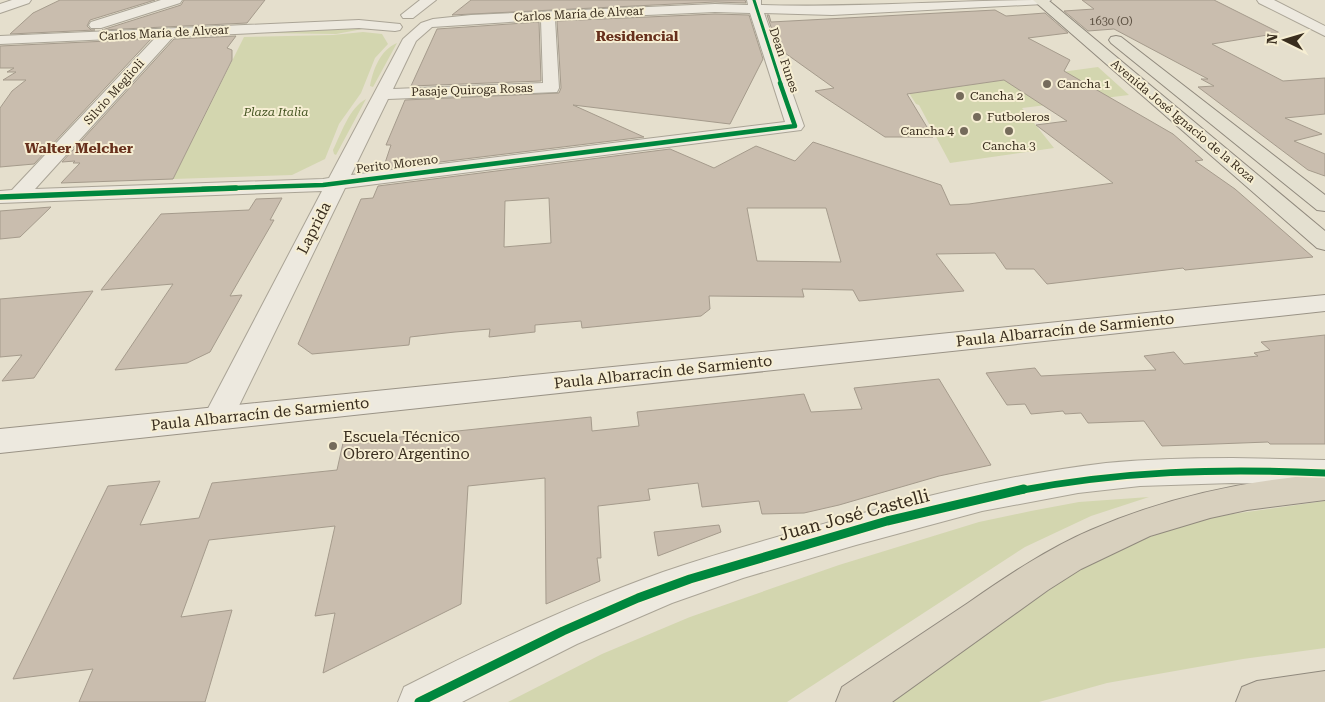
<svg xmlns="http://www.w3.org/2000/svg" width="1325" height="702" font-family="'Roboto Serif',serif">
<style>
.green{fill:#d3d6af}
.building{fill:#c9bdae;stroke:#a59b8c;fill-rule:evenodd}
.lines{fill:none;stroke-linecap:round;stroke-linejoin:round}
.minor-casing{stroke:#aaa496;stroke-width:2}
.tertiary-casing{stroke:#aaa496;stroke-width:2}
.secondary-casing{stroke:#9a9386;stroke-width:2}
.primary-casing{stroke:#90897d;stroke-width:2}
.motorway-casing{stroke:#90897d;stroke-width:2}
.minor{fill:#ede9df;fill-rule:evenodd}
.tertiary{fill:#ede9df;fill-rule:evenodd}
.secondary{fill:#ede9df;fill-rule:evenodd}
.primary{fill:#e4e0d0;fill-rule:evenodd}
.motorway{fill:#d8d0be;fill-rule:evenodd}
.cycleway-far4-casing{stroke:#f6eed3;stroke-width:5}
.cycleway-far3-casing{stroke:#f6eed3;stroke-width:6}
.cycleway-far2-casing{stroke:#f6eed3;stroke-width:8}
.cycleway-far1-casing{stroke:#f6eed3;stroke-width:10}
.cycleway-casing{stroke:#f6eed3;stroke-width:12}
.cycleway-far4{stroke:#00873e;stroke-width:3}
.cycleway-far3{stroke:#00873e;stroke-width:4.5}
.cycleway-far2{stroke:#00873e;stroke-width:5.5}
.cycleway-far1{stroke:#00873e;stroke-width:7}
.cycleway{stroke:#00873e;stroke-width:9}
.poi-dot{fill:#756b5b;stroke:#f6eed3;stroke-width:2}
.labels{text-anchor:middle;stroke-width:4;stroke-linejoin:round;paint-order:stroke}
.far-number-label{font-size:11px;fill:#5d5142}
.far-street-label{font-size:12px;fill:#392d1e;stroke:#f6eed3}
.far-poi-label{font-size:12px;fill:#392d1e;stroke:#f6eed3;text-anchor:start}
.far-park-label{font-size:12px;font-style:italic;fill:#475624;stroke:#f6eed3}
.far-neighbourhood-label{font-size:14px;font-weight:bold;fill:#67301c;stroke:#f6eed3}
.street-label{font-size:15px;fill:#392d1e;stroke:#f6eed3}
.poi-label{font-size:15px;fill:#392d1e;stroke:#f6eed3;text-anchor:start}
.near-street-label{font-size:18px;fill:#392d1e;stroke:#f6eed3}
</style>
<rect width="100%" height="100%" fill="#e5dfcd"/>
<path class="green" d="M 368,28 L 336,34 L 263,33 L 264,32 Z
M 363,32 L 382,34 L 388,44 L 375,58 L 361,93 L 339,124 L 325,159 L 292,175 L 173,179 L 244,37 L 333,35 Z
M 397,43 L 373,87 L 370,86 C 373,70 380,50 397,43 Z
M 1098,67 L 1129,95 L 1022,108 L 1054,148 L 950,163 L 919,105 L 916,104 L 909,93 Z
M 366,99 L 336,155 L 334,154 L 333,150 C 341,134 349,108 366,99 Z
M 1149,497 L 1091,516 L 1025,547 L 787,702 L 508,702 L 602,654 L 690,617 L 839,565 L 979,522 L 1031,511 L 1079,502 Z
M 1325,501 L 1325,648 L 1243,659 L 1107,683 L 1039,702 L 886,702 L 1071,575 L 1121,548 L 1171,529 L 1218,516 Z"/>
<path class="building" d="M 60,0 L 155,0 L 90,20 L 87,26 L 91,30 L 95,30 L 10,34 L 33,13 Z
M 184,0 L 265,0 L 247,23 L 102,30 L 181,5 Z
M 471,0 L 745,0 L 746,3 L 715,2 L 452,15 Z
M 1082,0 L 1214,0 L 1280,33 L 1212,44 L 1283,81 L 1325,78 L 1325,114 L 1285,118 L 1322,134 L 1294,141 L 1325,154 L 1325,176 L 1308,170 L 1198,87 L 1214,86 L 1201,79 L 1208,79 L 1114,29 L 1088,31 L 1064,11 L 1094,9 Z
M 995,10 L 1006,16 L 1045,13 L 1068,33 L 1028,38 L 1070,60 L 1064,71 L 1173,134 L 1203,160 L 1195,161 L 1235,189 L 1313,257 L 1185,270 L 1183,268 L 1047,284 L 1034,269 L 1006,269 L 995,253 L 936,254 L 964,291 L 859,301 L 853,290 L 802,289 L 804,297 L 709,296 L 710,309 L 701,316 L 582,328 L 581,321 L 535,325 L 535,332 L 489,337 L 490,329 L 455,332 L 410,337 L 409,345 L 312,354 L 298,344 L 361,199 L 373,198 L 378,186 L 670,149 L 714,168 L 756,146 L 795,161 L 813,142 L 941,185 L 950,205 L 969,204 L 1113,183 L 1036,125 L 1067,121 L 1004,80 L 907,94 L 933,137 L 885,137 L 815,91 L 834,88 L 778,48 L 767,15 L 769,15 L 771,22 ZM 549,198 L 551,243 L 504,247 L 505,201 ZM 747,208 L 826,208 L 841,262 L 757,261 Z
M 715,14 L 749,15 L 763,59 L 730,124 L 573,105 L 644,137 L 383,169 L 391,145 L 386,145 L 405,100 L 559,93 L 561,88 L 557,21 Z
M 539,22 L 541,81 L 411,86 L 437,29 Z
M 236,36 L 227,48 L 232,50 L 232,60 L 173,179 L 61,183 L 80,163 L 73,163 L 75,161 L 62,162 L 174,39 Z
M 151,39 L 34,164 L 0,167 L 0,108 L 12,91 L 26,80 L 3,80 L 16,72 L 7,72 L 14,68 L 0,68 L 0,46 Z
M 282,198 L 270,220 L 274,220 L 230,296 L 242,295 L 210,352 L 187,363 L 115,370 L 173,284 L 101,290 L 161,214 L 249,210 L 256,199 Z
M 51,207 L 20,237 L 0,239 L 0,211 Z
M 93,291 L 34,378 L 2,381 L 22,355 L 0,357 L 0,299 Z
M 1325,335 L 1325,444 L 1270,444 L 1268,442 L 1162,446 L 1144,421 L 1088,423 L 1081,413 L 1065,414 L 1063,411 L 1031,414 L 1025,404 L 1007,405 L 986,373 L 1035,368 L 1041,376 L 1156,370 L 1144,356 L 1174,352 L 1184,364 L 1258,356 L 1254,353 L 1270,350 L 1261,342 Z
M 939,379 L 991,465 L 939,476 L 839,505 L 804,513 L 762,514 L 759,501 L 702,507 L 698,483 L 648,489 L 650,500 L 598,506 L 601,558 L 597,558 L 600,581 L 546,604 L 545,478 L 468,486 L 461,604 L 323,673 L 335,613 L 315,616 L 335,526 L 209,540 L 181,617 L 232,610 L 205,702 L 79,702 L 93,669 L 13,679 L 108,486 L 160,481 L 140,525 L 199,518 L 212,483 L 337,470 L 343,443 L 591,417 L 592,431 L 639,426 L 637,412 L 804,394 L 811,412 L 862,409 L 854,388 Z
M 719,525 L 721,532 L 658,556 L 654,532 Z"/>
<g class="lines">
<defs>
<path id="minor" d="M 12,0 L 31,0 L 29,3 L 0,13 L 0,4 Z
M 161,0 L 182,0 L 180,3 L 101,28 L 91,28 L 89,25 L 91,22 Z
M 420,0 L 436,0 L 413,18 L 403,18 L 401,15 Z
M 747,0 L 761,0 L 761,5 C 858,8 954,0 1051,0 L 1044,4 L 832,15 L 764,13 L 804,126 L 801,130 L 345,188 L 233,418 L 229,426 L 218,429 L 207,426 L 203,418 L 322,191 L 0,203 L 0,191 L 12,190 L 156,37 L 0,44 L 0,36 L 359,20 L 400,24 L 402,27 L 400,30 L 395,31 L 359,28 L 173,37 L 35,189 L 323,179 L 329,178 L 403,39 L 421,23 L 433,19 L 471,15 L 715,4 L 748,5 ZM 715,12 L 750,13 L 785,122 L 351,175 L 388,99 L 557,92 L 559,88 L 555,19 ZM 541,20 L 543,83 L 393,89 L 416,41 L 432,27 Z
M 1257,0 L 1274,0 L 1325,26 L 1325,36 L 1259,3 Z"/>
<path id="tertiary" d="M 1232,458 L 1325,460 L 1325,486 L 1232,483 L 1140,486 L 1078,493 L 982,511 L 856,545 L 743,578 L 672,603 L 577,644 L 462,702 L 398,702 L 404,687 C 488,644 574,604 663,572 C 717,553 774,538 830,522 C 920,497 1012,474 1106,463 C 1148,459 1190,458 1232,458 Z"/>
<path id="secondary" d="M 1325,295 L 1325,311 L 0,453 L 0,429 Z"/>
<path id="primary" d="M 1033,0 L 1048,0 L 1325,231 L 1325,250 L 1317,248 Z
M 1116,36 L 1121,37 L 1325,195 L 1325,211 L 1317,210 L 1111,43 L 1109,40 L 1111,37 Z"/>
<path id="motorway" d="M 1325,474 L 1325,500 L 1247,510 L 1210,518 L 1150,536 L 1081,569 L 1048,590 L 892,702 L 836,702 L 842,687 C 884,659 926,631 968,603 C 1007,576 1047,549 1091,530 C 1166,497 1244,481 1325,474 Z
M 1325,671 L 1325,702 L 1236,702 L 1242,687 L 1257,681 Z"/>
</defs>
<use href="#minor" class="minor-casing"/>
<use href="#tertiary" class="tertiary-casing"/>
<use href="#secondary" class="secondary-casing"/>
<use href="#primary" class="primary-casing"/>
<use href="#motorway" class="motorway-casing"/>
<use href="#minor" class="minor"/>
<use href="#tertiary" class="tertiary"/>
<use href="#secondary" class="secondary"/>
<use href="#primary" class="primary"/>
<use href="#motorway" class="motorway"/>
<defs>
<path id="cycleway-far4" d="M 754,0 L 781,84"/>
<path id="cycleway-far3" d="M 202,189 L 323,185 L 795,126 L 780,83"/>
<path id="cycleway-far2" d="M 0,197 L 236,188"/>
<path id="cycleway-far1" d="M 1017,491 C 1121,471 1220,468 1325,473"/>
<path id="cycleway" d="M 419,702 L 563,631 L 638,598 L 690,579 L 887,521 L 1024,489"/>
</defs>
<use href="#cycleway-far4" class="cycleway-far4-casing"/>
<use href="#cycleway-far3" class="cycleway-far3-casing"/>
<use href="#cycleway-far2" class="cycleway-far2-casing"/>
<use href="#cycleway-far1" class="cycleway-far1-casing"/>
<use href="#cycleway" class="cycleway-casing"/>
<use href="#cycleway-far4" class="cycleway-far4"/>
<use href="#cycleway-far3" class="cycleway-far3"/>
<use href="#cycleway-far2" class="cycleway-far2"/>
<use href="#cycleway-far1" class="cycleway-far1"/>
<use href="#cycleway" class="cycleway"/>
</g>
<g class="poi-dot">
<circle cx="1047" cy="84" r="5"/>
<circle cx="960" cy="96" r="5"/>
<circle cx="977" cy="117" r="5"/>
<circle cx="964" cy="131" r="5"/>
<circle cx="1009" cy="131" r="5"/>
<circle cx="333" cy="446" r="5"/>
</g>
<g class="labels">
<g class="far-number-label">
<text x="1111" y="25">1630 (O)</text>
</g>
<g class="far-street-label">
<text transform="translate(579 14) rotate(-3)" y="4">Carlos María de Alvear</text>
<text transform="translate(164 33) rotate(-3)" y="4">Carlos María de Alvear</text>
<text transform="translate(784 60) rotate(71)" y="4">Dean Funes</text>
<text transform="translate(472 90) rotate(-2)" y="4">Pasaje Quiroga Rosas</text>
<text transform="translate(114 92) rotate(-48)" y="4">Silvio Meglioli</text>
<text transform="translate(1183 121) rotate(40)" y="4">Avenida José Ignacio de la Roza</text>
<text transform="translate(397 164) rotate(-7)" y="4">Perito Moreno</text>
</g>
<g class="far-poi-label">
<text x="1057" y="88">Cancha 1</text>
<text x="970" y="100">Cancha 2</text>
<text x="987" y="121">Futboleros</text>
<text x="954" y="135" text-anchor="end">Cancha 4</text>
<text x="1009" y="150" text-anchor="middle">Cancha 3</text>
</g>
<g class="far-park-label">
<text x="276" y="116">Plaza Italia</text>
</g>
<g class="far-neighbourhood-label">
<text x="637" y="41">Residencial</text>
<text x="79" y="153">Walter Melcher</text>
</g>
<g class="street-label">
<text transform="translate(314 228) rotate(-63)" y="5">Laprida</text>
<text transform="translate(1065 330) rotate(-6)" y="5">Paula Albarracín de Sarmiento</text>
<text transform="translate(663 372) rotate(-6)" y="5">Paula Albarracín de Sarmiento</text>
<text transform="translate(260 414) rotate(-6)" y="5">Paula Albarracín de Sarmiento</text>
</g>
<g class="poi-label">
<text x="343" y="442">Escuela Técnico<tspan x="343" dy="17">Obrero Argentino</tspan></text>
</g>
<g class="near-street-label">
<text transform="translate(854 515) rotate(-15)" y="6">Juan José Castelli</text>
</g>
</g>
<g transform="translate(1285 40) rotate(275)" stroke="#f6eed3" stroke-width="4" paint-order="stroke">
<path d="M0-4L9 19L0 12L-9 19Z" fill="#392d1e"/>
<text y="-8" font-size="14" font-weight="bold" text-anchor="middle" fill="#392d1e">N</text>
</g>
</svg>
